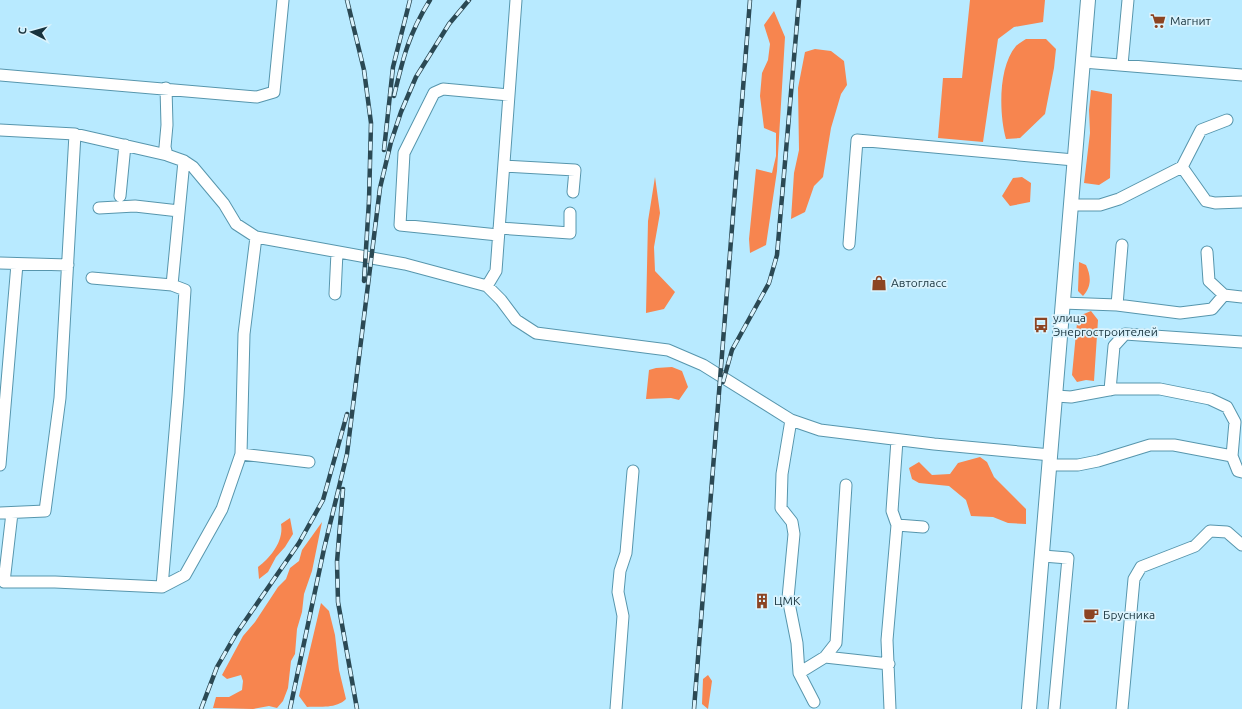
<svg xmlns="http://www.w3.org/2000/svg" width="1242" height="709" font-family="Ubuntu,sans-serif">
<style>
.forest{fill:#f7854f}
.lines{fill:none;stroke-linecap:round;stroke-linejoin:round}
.minor-casing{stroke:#5796ad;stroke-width:13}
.major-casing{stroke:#5796ad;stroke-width:16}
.minor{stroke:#fff;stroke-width:11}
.major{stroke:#fff;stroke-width:14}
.rail-casing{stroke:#2b4954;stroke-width:4.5}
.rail{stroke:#daf3fd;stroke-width:3;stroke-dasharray:9;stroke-linecap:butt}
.labels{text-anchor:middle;stroke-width:3.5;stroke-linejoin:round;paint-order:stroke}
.poi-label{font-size:12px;fill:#18333d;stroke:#daf3fd;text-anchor:start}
</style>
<rect width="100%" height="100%" fill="#b8eaff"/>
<path class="forest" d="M 970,0 L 1045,0 L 1043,22 L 1014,27 L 998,39 L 983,142 L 938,138 L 943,78 L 962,78 Z
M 774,11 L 785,37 L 777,171 L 766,245 L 750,253 L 749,239 L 756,169 L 772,173 L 776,156 L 776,133 L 764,128 L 760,96 L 762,73 L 768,60 L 770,44 L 764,25 Z
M 1026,39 L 1046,39 L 1056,49 L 1054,68 L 1045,114 L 1020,138 L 1006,139 C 999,114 998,67 1016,46 C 1019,43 1023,41 1026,39 Z
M 815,49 L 831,51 L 844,61 L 847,85 L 841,94 L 831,128 L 823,177 L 814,186 L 805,212 L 791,219 L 794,173 L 799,150 L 798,88 L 805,52 Z
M 1091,90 L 1112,94 L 1110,178 L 1099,185 L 1084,183 L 1090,133 L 1089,110 Z
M 655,177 L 660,213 L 654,247 L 655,271 L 675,292 L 664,309 L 646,313 L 648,221 Z
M 1022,177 L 1031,183 L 1030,202 L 1010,206 L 1002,196 L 1013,178 Z
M 1079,262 L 1086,265 C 1091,276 1092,286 1083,296 L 1078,291 Z
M 1091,311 L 1098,320 L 1094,381 L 1086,380 L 1077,382 L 1072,375 L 1077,323 L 1079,316 Z
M 672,367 L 682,371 L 688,387 L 679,400 L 671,398 L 646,399 L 649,370 L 656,368 Z
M 980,457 L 987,462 L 994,477 L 1026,509 L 1026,524 L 1008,523 L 993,517 L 971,516 L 966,500 L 949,486 L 919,483 L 912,479 L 909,468 L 919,462 L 932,475 L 950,474 L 958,463 Z
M 290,518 L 293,534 L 285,547 L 276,557 L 268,572 L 259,579 L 258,567 C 271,557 284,541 281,524 Z
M 322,522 L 312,571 L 304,594 L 302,612 L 297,629 L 295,654 L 291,661 L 288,688 L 283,701 L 277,708 L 269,706 L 253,709 L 213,708 L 216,697 L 229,697 L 242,690 L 243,681 L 241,675 L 227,679 L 222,675 L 243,636 L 255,622 L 278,587 L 286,579 L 290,568 L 299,561 L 302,550 Z
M 321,603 L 329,611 L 335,635 L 339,670 L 346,699 C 336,709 321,706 307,707 L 299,696 Z
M 708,675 L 712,681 L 708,709 L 702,704 L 703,679 Z"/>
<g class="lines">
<defs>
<path id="minor" d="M 1083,62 L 1242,75
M 1122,65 L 1128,0
M 0,75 L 257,97 L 274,92 L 283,0
M 166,88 L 167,125 L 165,147 L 167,155
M 0,130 L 75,134 L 167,155 L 184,161 L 193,167 L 224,204 L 236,224 L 256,237 L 405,264 L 487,286 L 501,300 L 516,320 L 536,333 L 668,350 L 703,365 L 791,420 L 820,430 L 934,444 L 1051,455
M 504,166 L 575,170 L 573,192
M 1182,167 L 1206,201 L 1215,203 L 1242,202
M 120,196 L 125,145
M 1070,205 L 1100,205 L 1119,199 L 1182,167 L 1201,130 L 1227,120
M 99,208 L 135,206 L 179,211
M 499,228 L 570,233 L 570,213
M 498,235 L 400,225 L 404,153 L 434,93 L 443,89 L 509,95
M 849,244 L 857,140 L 1074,160
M 1207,252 L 1209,281 L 1224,295
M 0,263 L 68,265
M 92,278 L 172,285 L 184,161
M 487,286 L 496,271 L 516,0
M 335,294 L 337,252
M 1062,303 L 1117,305 L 1180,313 L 1212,309 L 1224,295 L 1242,297
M 1117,305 L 1122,245
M 1110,390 L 1114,346 L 1125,334 L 1242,342
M 1056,396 L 1071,397 L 1114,389 L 1160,389 L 1210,399 L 1227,407 L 1235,422 L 1232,456 L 1238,471 L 1242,472
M 791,420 L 782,474 L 781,508 L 792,522 L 794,534 L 788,598 L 797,643 L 799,673 L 814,702
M 241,454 L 309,462
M 0,465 L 17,264
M 1050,465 L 1078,465 L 1098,461 L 1150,445 L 1174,445 L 1232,456
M 0,513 L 45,511 L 60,398 L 75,134
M 12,513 L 4,582 L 55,582 L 162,587 L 178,396 L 185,290 L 172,285
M 897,525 L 923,527
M 1043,556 L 1068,558 L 1054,709
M 162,587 L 185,575 L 222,509 L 241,454 L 244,334 L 256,237
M 825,657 L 889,664
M 799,673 L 825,657 L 836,643 L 846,485
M 616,709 L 623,616 L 618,592 L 620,571 L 626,553 L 633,471
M 890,709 L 887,640 L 897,525 L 892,511 L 897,440
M 1122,709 L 1134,579 L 1141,567 L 1195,546 L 1210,531 L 1227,532 L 1242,545"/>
<path id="major" d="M 1029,709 L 1088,0"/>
</defs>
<use href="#minor" class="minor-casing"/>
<use href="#major" class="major-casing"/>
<use href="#minor" class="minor"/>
<use href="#major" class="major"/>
<defs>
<path id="rail" d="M 347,0 L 364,70 L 371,123 L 369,201 L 364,281
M 394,96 C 403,58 409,33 430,0
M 384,150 L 393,67 L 410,0
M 723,382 L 732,350 L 769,283 L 777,255 L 799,0
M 343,489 L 337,562 L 338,602 L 357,709
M 201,709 L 217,667 L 236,634 L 299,543 L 323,500 L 347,414
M 290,709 L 324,549 L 347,454 L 380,188 L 391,142 L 401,112 L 416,77 L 449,24 L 469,0
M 694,709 L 750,0"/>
</defs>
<use href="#rail" class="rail-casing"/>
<use href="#rail" class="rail"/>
</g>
<defs>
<symbol id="supermarket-bare" viewBox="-9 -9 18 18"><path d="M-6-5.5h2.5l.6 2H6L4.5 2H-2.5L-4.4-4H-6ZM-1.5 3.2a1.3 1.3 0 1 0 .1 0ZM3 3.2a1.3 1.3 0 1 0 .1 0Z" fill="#8c4422" stroke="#daf3fd" stroke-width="2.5" paint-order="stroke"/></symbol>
<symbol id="shop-bare" viewBox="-9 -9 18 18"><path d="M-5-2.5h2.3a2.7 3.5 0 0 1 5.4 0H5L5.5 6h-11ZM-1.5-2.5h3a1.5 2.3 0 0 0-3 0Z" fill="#8c4422" stroke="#daf3fd" stroke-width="2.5" paint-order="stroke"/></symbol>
<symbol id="bus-bare" viewBox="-9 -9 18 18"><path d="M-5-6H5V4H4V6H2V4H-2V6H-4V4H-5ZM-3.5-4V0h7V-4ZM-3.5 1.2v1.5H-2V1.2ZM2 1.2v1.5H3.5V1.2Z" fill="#8c4422" stroke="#daf3fd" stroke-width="2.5" paint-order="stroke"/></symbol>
<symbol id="building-bare" viewBox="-9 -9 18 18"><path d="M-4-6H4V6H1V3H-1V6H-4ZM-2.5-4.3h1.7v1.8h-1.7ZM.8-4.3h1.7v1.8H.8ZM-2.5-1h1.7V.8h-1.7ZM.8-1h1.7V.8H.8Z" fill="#8c4422" stroke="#daf3fd" stroke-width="2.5" paint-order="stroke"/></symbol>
<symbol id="cafe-bare" viewBox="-9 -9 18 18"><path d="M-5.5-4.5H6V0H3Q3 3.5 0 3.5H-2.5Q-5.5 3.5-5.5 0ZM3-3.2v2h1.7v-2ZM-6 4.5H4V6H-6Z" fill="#8c4422" stroke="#daf3fd" stroke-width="2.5" paint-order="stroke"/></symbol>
</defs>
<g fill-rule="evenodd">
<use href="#supermarket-bare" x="1147" y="10" width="22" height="22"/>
<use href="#shop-bare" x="868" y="272" width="22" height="22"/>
<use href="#bus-bare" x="1030" y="314" width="22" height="22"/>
<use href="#building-bare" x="751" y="590" width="22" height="22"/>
<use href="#cafe-bare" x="1080" y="604" width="22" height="22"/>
</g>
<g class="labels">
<g class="poi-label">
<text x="1170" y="25">Магнит</text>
<text x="891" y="287">Автогласс</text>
<text x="1053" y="322">улица<tspan x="1053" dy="14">Энергостроителей</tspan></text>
<text x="774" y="605">ЦМК</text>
<text x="1103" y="619">Брусника</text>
</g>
</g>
<g transform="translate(32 32) rotate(276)" stroke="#daf3fd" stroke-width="3" paint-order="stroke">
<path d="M0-3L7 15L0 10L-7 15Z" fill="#18333d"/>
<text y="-6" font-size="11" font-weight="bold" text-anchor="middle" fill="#18333d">С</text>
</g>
</svg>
